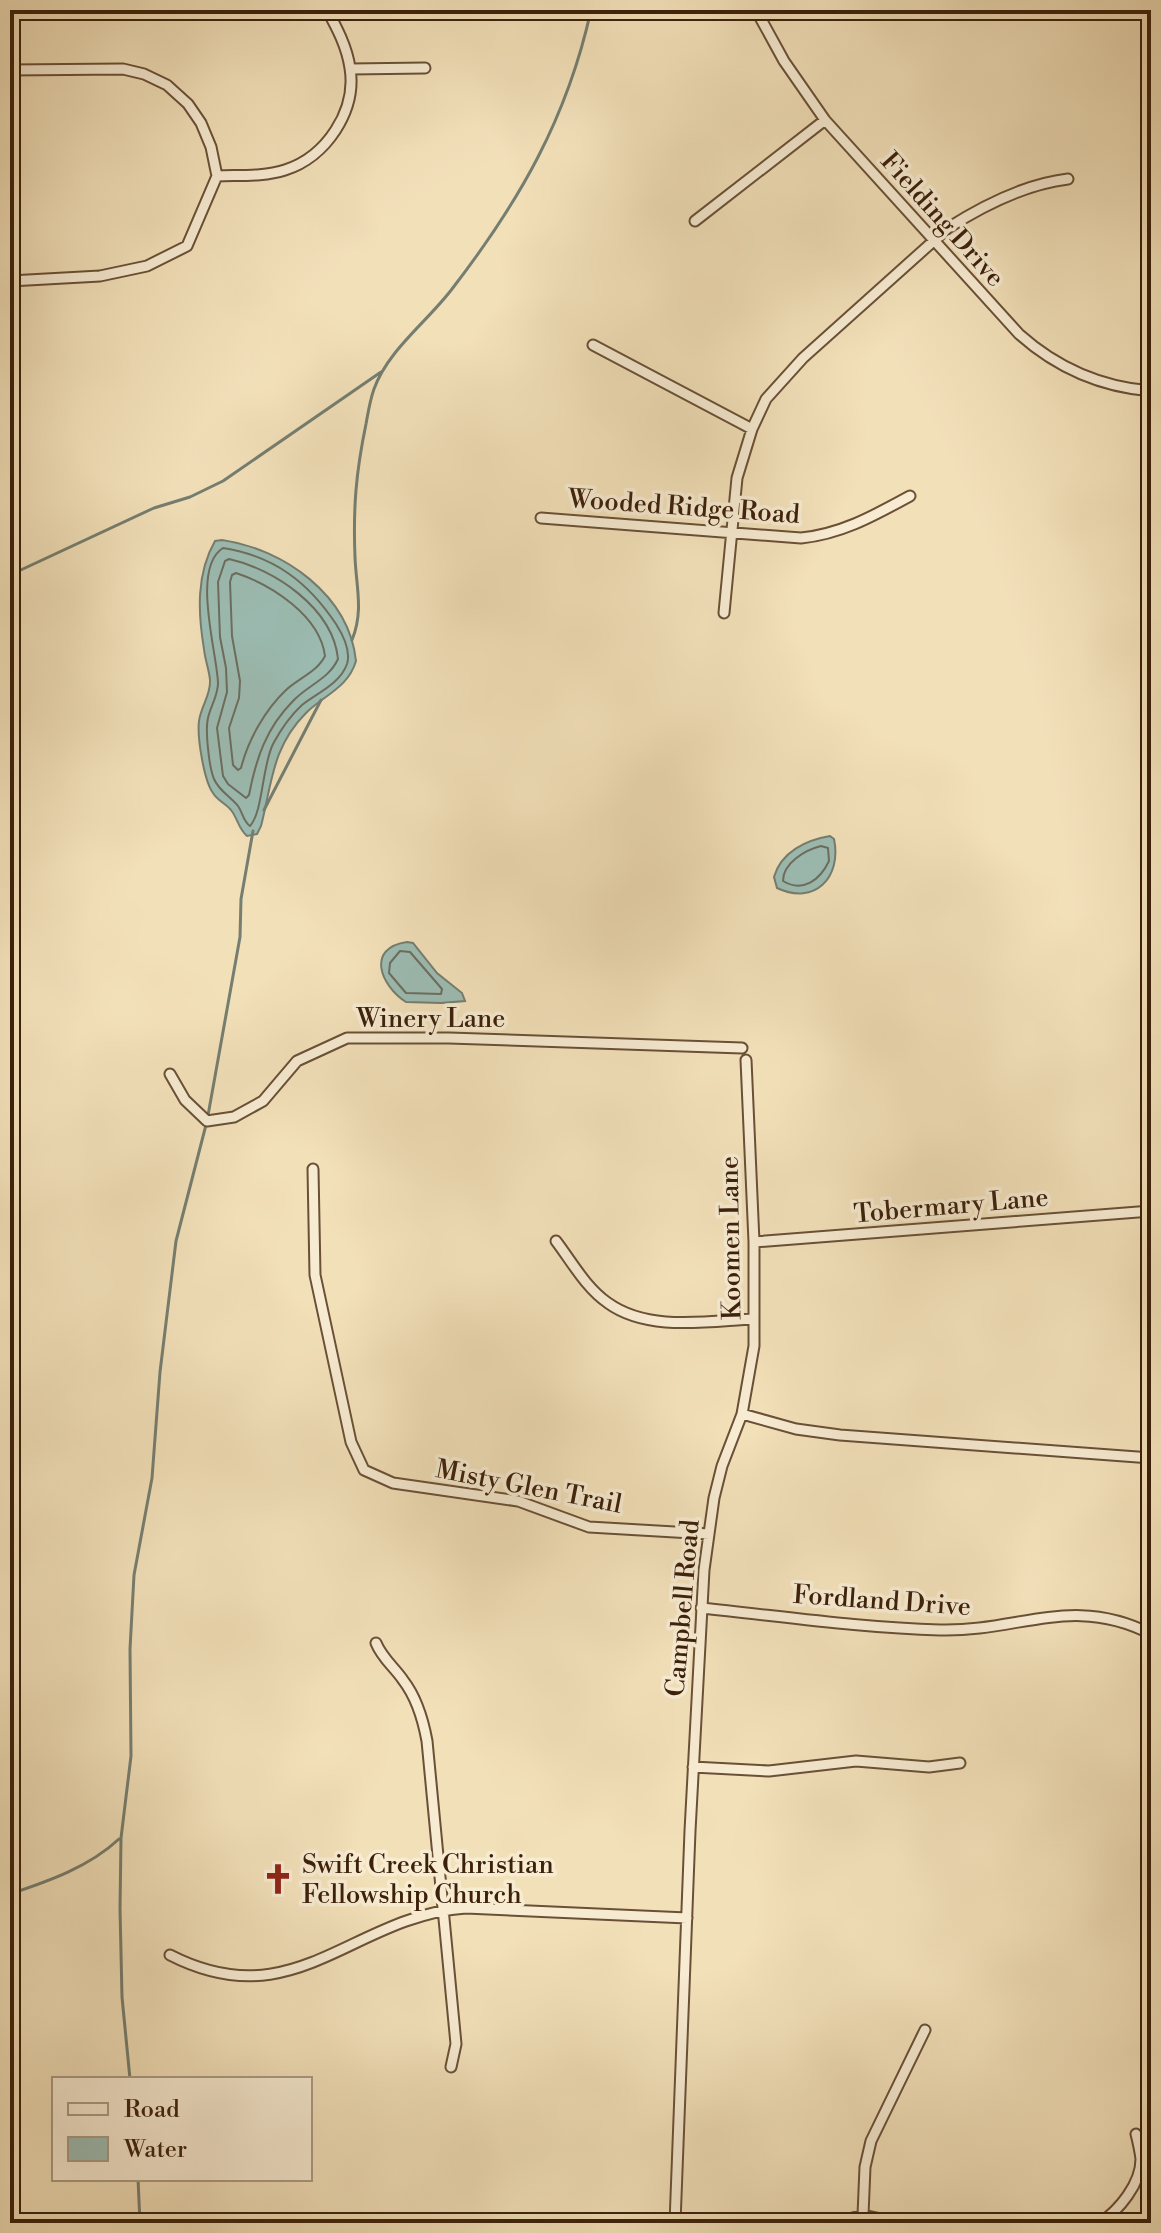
<svg xmlns="http://www.w3.org/2000/svg" width="1161" height="2233" font-family="'Libre Bodoni',serif">
<style>
.water{fill:#9cbdb4;stroke:#757e70;stroke-width:2}
.lines{fill:none;stroke-linecap:round;stroke-linejoin:round}
.shore{stroke:#6c6e5f;stroke-width:2}
.stream{stroke:#757e70;stroke-width:3}
.street-casing{stroke:#695036;stroke-width:13}
.street{stroke:#f7ebd2;stroke-width:9}
.labels{text-anchor:middle;stroke-width:7;stroke-linejoin:round;paint-order:stroke}
.street-label{font-size:26px;fill:#3b200a;stroke:#f7ebd2}
.poi-label{font-size:26px;fill:#3b200a;stroke:#f7ebd2;text-anchor:start}
</style>
<rect width="100%" height="100%" fill="#f2e0b9"/>
<filter id="stains"><feTurbulence type="fractalNoise" baseFrequency=".0025" numOctaves="4"/><feColorMatrix values="0 0 0 0 .2 0 0 0 0 .09 0 0 0 0 .02 0 0 0 .5 -.17"/></filter>
<radialGradient id="worn" r=".72"><stop offset=".6" stop-color="#630" stop-opacity="0"/><stop offset="1" stop-color="#630" stop-opacity=".3"/></radialGradient>
<path class="water" d="M 222,540 C 284,549 349,595 356,661 C 348,688 324,695 306,713 C 272,747 272,783 261,826 L 257,834 L 247,836 C 238,828 238,819 231,810 C 226,804 217,800 213,793 C 204,781 197,737 199,721 C 201,706 211,695 210,680 C 209,669 205,660 204,649 C 198,613 196,574 215,541 Z
M 830,836 L 834,839 C 842,877 815,906 777,888 L 774,877 C 781,852 806,840 830,836 Z
M 407,942 L 413,943 L 437,973 L 462,993 L 465,1001 L 441,1003 L 406,1002 C 380,985 366,948 407,942 Z"/>
<g class="lines">
<path class="shore" d="M 223,548 C 274,556 308,582 336,624 C 343,635 351,651 347,664 C 340,684 317,693 302,705 C 291,715 280,731 273,744 C 262,766 263,812 250,826 C 243,821 243,813 238,806 C 230,796 219,791 214,779 C 209,767 205,730 208,718 C 211,705 218,696 218,683 C 217,652 191,568 223,548 Z
M 229,559 C 274,569 333,608 338,659 C 329,679 308,685 293,701 C 266,728 256,759 249,795 L 246,798 L 228,784 L 223,776 L 217,728 L 227,692 L 226,668 L 220,637 L 218,582 L 225,561 Z
M 236,573 C 272,585 320,616 325,656 C 317,672 299,678 286,690 C 265,710 248,740 241,768 L 238,770 L 233,765 L 229,728 L 239,698 L 240,681 L 232,636 L 230,582 L 232,575 Z
M 821,846 L 828,848 L 829,861 C 820,880 803,893 783,881 C 783,863 805,850 821,846 Z
M 400,951 L 410,952 L 442,989 L 441,994 L 406,993 L 389,973 L 390,963 Z"/>
<path class="stream" d="M 10,575 L 154,508 L 190,497 L 223,481 L 381,372
M 352,640 C 364,611 356,586 355,557 C 353,508 356,472 366,424 C 368,413 370,400 374,389 C 388,350 427,322 452,289 C 519,202 567,119 591,10
M 264,810 L 321,700
M 10,1894 C 49,1881 89,1867 119,1839
M 130,2079 L 122,1997 L 120,1909 L 121,1838 L 131,1756 L 130,1649 L 134,1575 L 152,1478 L 160,1372 L 176,1241 L 207,1121 L 240,937 L 241,899 L 253,831
M 138,2179 L 140,2223"/>
<defs>
<path id="street" d="M 756,10 L 784,61 L 825,120 L 1019,334 C 1057,368 1101,387 1151,391
M 351,69 L 425,68
M 10,70 L 123,69 L 144,74 L 167,85 L 188,104 L 201,123 L 211,147 L 217,176 L 187,246 L 147,266 L 100,276 L 10,281
M 217,176 C 239,175 263,177 285,170 C 326,157 357,111 350,68 C 347,47 337,28 327,10
M 695,221 L 825,120
M 593,345 L 752,429
M 541,518 L 801,538 C 842,534 875,515 910,496
M 724,613 L 737,478 L 752,429 L 766,399 L 803,358 L 948,228 C 984,205 1026,184 1068,179
M 170,1074 L 185,1100 L 207,1121 L 234,1117 L 263,1101 L 297,1061 L 347,1038 L 449,1038 L 742,1048
M 313,1169 L 315,1275 L 351,1442 L 364,1470 L 393,1483 L 518,1501 L 589,1527 L 709,1534
M 556,1241 C 572,1262 586,1288 608,1303 C 648,1332 708,1321 754,1319
M 754,1242 L 1151,1211
M 742,1414 L 796,1429 L 840,1435 L 1151,1458
M 701,1608 C 780,1616 861,1628 940,1630 C 1019,1632 1073,1594 1151,1634
M 376,1643 C 382,1658 394,1667 403,1680 C 417,1698 423,1719 427,1741 L 456,2044 L 451,2067
M 693,1767 L 769,1771 L 856,1761 L 929,1767 L 960,1763
M 170,1955 C 295,2019 351,1916 466,1908 L 687,1918
M 863,2215 L 865,2167 L 871,2141 L 925,2030
M 675,2223 L 690,1831 L 704,1570 L 714,1498 L 722,1466 L 742,1414 L 754,1346 L 754,1242 L 746,1060
M 836,2223 L 863,2215 L 899,2223
M 1100,2223 C 1119,2210 1141,2184 1141,2159 C 1140,2151 1138,2142 1136,2134"/>
</defs>
<use href="#street" class="street-casing"/>
<use href="#street" class="street"/>
</g>
<defs>
<symbol id="church-bare" viewBox="-9 -9 18 18"><path d="M-1.2-6h2.4v3.5h3.3v2.4h-3.3V6h-2.4V-.1h-3.3v-2.4h3.3Z" fill="#8f2418" stroke="#f7ebd2" stroke-width="2.5" paint-order="stroke"/></symbol>
</defs>
<g fill-rule="evenodd">
<use href="#church-bare" x="256" y="1857" width="44" height="44"/>
</g>
<g class="labels">
<g class="street-label">
<text transform="translate(943 219) rotate(48)" y="9">Fielding Drive</text>
<text transform="translate(684 506) rotate(4)" y="9">Wooded Ridge Road</text>
<text x="431" y="1027">Winery Lane</text>
<text transform="translate(951 1205) rotate(-5)" y="9">Tobermary Lane</text>
<text transform="translate(730 1238) rotate(-91)" y="9">Koomen Lane</text>
<text transform="translate(529 1486) rotate(11)" y="9">Misty Glen Trail</text>
<text transform="translate(882 1600) rotate(4)" y="9">Fordland Drive</text>
<text transform="translate(682 1608) rotate(-85)" y="9">Campbell Road</text>
</g>
<g class="poi-label">
<text x="302" y="1873">Swift Creek Christian<tspan x="302" dy="30">Fellowship Church</tspan></text>
</g>
</g>
<rect width="1161" height="2233" fill="none" stroke="#f2e0b9" stroke-width="40"/>
<rect x="12" y="12" width="1137" height="2209" fill="none" stroke="#3b200a" stroke-width="4"/>
<rect x="20" y="20" width="1121" height="2193" fill="none" stroke="#3b200a" stroke-width="2"/>
<rect x="52" y="2077" width="260" height="104" fill="#f7ebd2" stroke="#ac9a82" stroke-width="2"/>
<rect x="68" y="2103" width="40" height="12" fill="#f7ebd2" stroke="#ac9a82" stroke-width="2"/>
<text x="124" y="2117" font-size="24" fill="#3b200a">Road</text>
<rect x="68" y="2137" width="40" height="24" fill="#9cbdb4" stroke="#ac9a82" stroke-width="2"/>
<text x="124" y="2157" font-size="24" fill="#3b200a">Water</text>
<rect width="100%" height="100%" filter="url(#stains)"/>
<rect width="100%" height="100%" fill="url(#worn)"/>
</svg>
